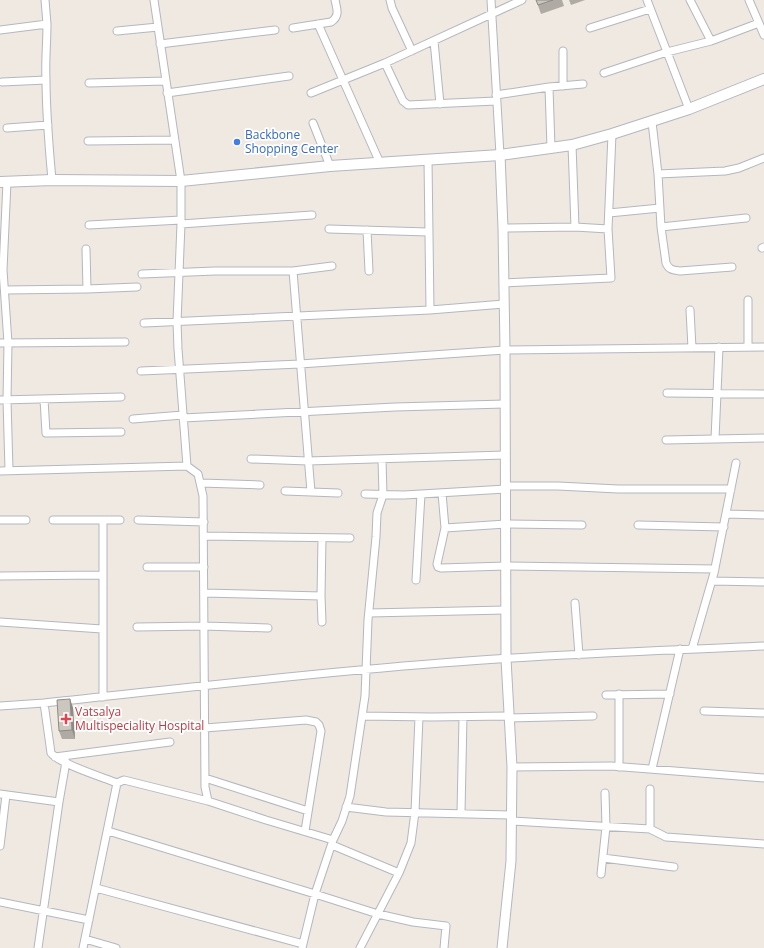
<svg xmlns="http://www.w3.org/2000/svg" width="764" height="948" font-family="'Open Sans',sans-serif">
<style>
.lines{fill:none;stroke-linecap:round;stroke-linejoin:round}
.minor-casing{stroke:#b4b7c1;stroke-width:9}
.tertiary-casing{stroke:#b4b7c1;stroke-width:11}
.secondary-casing{stroke:#b4b7c1;stroke-width:12}
.minor{stroke:#fff;stroke-width:7}
.tertiary{stroke:#fff;stroke-width:9}
.secondary{stroke:#fff;stroke-width:10}
.wall{fill:#afaba4}
.shaded-wall{fill:#8e8b86}
.building{fill:#cbc7bf;stroke:#8e8b86}
.shop-dot{fill:#3f7fe0;stroke:#fff;stroke-width:1.5}
.health-dot{fill:#e0444e;stroke:#fff;stroke-width:1.5}
.labels{text-anchor:middle;stroke-width:3.5;stroke-linejoin:round;paint-order:stroke}
.shop-label{font-size:12px;fill:#366cbe;stroke:#fff;text-anchor:start}
.health-label{font-size:12px;fill:#be3a42;stroke:#fff;text-anchor:start}
</style>
<rect width="100%" height="100%" fill="#efe9e1"/>
<g class="lines">
<defs>
<path id="minor" d="M 45,0 L 47,24
M 154,0 L 181,181 L 181,224 L 177,322 L 178,349 L 187,466
M 390,0 L 392,8 L 412,51
M 491,0 L 500,155
M 647,0 L 689,109
M 690,0 L 711,41
M 749,0 L 764,35
M 318,24 L 380,163
M 293,28 L 331,22 C 340,16 337,9 335,0
M 590,28 L 650,9
M 0,30 L 47,24 C 47,43 45,61 46,79 C 46,113 49,147 52,180
M 117,31 L 158,27
M 434,41 L 440,104
M 160,44 L 275,30
M 385,63 L 403,101 L 408,105 L 496,101
M 604,73 L 667,52 L 711,41 L 759,23
M 2,82 L 46,80
M 89,83 L 166,81
M 563,86 L 563,51
M 549,87 L 551,148
M 167,93 L 289,76
M 311,93 L 385,63 L 522,0
M 496,95 L 549,87 L 583,84
M 652,122 L 658,174 L 661,227 L 666,263 C 669,270 673,270 680,271 L 732,267
M 313,123 L 330,166
M 7,128 L 48,125
M 88,141 L 174,140
M 572,145 L 575,227
M 428,160 L 430,310
M 658,174 L 725,171 L 739,168 L 764,158
M 7,182 L 3,270 L 8,343 L 7,400 L 9,470
M 609,213 L 660,208
M 181,224 L 312,215
M 89,225 L 181,220
M 661,227 L 746,218
M 503,228 L 575,227 L 608,229
M 329,229 L 428,232
M 367,230 L 369,271
M 762,248 L 764,247
M 86,249 L 87,289
M 293,271 L 311,492
M 142,274 L 215,271 L 293,271 L 332,266
M 504,283 L 611,278 L 608,229 L 612,134
M 5,290 L 87,289 L 137,287
M 690,310 L 692,348
M 144,323 L 430,310 L 504,304
M 0,343 L 125,342
M 748,347 L 748,300
M 141,371 L 300,364 L 505,350 L 764,347
M 667,393 L 764,394
M 44,399 L 46,433 L 121,432
M 0,400 L 121,397
M 183,418 L 395,407 L 505,404
M 133,419 L 183,415
M 715,439 L 719,347
M 666,440 L 764,438
M 251,459 L 308,461 L 505,455
M 0,471 L 187,466 L 198,474 L 203,496 L 205,787 L 208,801
M 201,483 L 260,485
M 506,486 L 558,486 L 618,489 L 731,489
M 285,491 L 338,493
M 442,493 L 445,528 L 437,564 L 438,567 L 441,568 L 506,566 L 715,569
M 365,494 L 404,495 L 506,489
M 726,514 L 764,515
M 0,520 L 26,520
M 53,520 L 120,520
M 103,520 L 103,697
M 138,520 L 204,522
M 638,525 L 724,527
M 445,528 L 506,524 L 582,525
M 204,536 L 350,538
M 147,567 L 204,567
M 0,576 L 103,575
M 416,580 L 421,494
M 712,581 L 764,582
M 204,593 L 321,596 L 322,538
M 321,596 L 322,622
M 575,603 L 579,655
M 369,613 L 506,610
M 0,622 L 102,629
M 137,627 L 204,626 L 268,628
M 692,649 L 714,573 L 736,463
M 619,694 L 619,767
M 606,695 L 670,694
M 44,703 L 51,753 C 60,764 102,777 117,783 L 124,780 L 208,801 L 266,820 L 333,840
M 0,706 L 44,703 C 176,689 309,673 441,663 C 549,654 656,651 764,646
M 704,711 L 764,713
M 362,716 L 431,717 L 509,716
M 509,718 L 593,716
M 205,728 L 306,720 L 316,722 L 319,725 L 321,731 L 305,831
M 55,757 L 170,742
M 512,767 L 611,766 L 764,778
M 652,769 L 680,649
M 205,778 L 308,811
M 650,789 L 650,829
M 0,794 L 59,802
M 346,807 L 386,812 L 512,815
M 461,813 L 463,717
M 512,821 L 650,829 L 666,837 L 764,844
M 108,831 L 315,894 L 378,914 L 413,922 L 446,926 L 444,948
M 332,845 L 399,873
M 0,846 L 6,795
M 603,858 L 674,867
M 601,874 L 606,827 L 605,793
M 96,888 L 303,944
M 0,902 L 89,920
M 85,939 L 116,948
M 38,948 L 59,802 L 66,762
M 83,948 L 117,783
M 302,948 L 315,894 L 333,840 L 342,821 L 350,796 L 365,696 L 368,620 L 376,537 L 377,513 L 383,495 L 382,459
M 360,948 L 399,873 L 411,843 L 415,812 L 419,717"/>
<path id="tertiary" d="M 500,155 L 503,228 L 505,350 L 506,659 L 512,767 L 511,861 L 502,948"/>
<path id="secondary" d="M 0,182 L 52,180 L 181,181 L 330,166 L 500,155 L 572,145 L 612,134 L 689,109 L 764,79"/>
</defs>
<use href="#minor" class="minor-casing"/>
<use href="#tertiary" class="tertiary-casing"/>
<use href="#secondary" class="secondary-casing"/>
<use href="#minor" class="minor"/>
<use href="#tertiary" class="tertiary"/>
<use href="#secondary" class="secondary"/>
</g>
<path class="wall" d="M 536,0 L 562,0 L 564,6 L 541,14 Z
M 569,0 L 585,0 L 571,5 Z
M 70,699 L 73,708 L 75,739 L 62,739 L 59,731 Z"/>
<path class="shaded-wall" d="M 70,699 L 73,708 L 75,739 L 72,730 Z"/>
<path class="building" d="M 536,0 L 553,0 L 538,5 Z
M 70,699 L 72,730 L 59,731 L 57,700 Z"/>
<circle class="shop-dot" cx="237" cy="142" r="4"/>
<path class="health-dot" d="M64 713h4v4h4v4h-4v4h-4v-4h-4v-4h4z"/>
<g class="labels">
<g class="shop-label">
<text x="245" y="139">Backbone<tspan x="245" dy="14">Shopping Center</tspan></text>
</g>
<g class="health-label">
<text x="75" y="716">Vatsalya<tspan x="75" dy="14">Multispeciality Hospital</tspan></text>
</g>
</g>
</svg>
